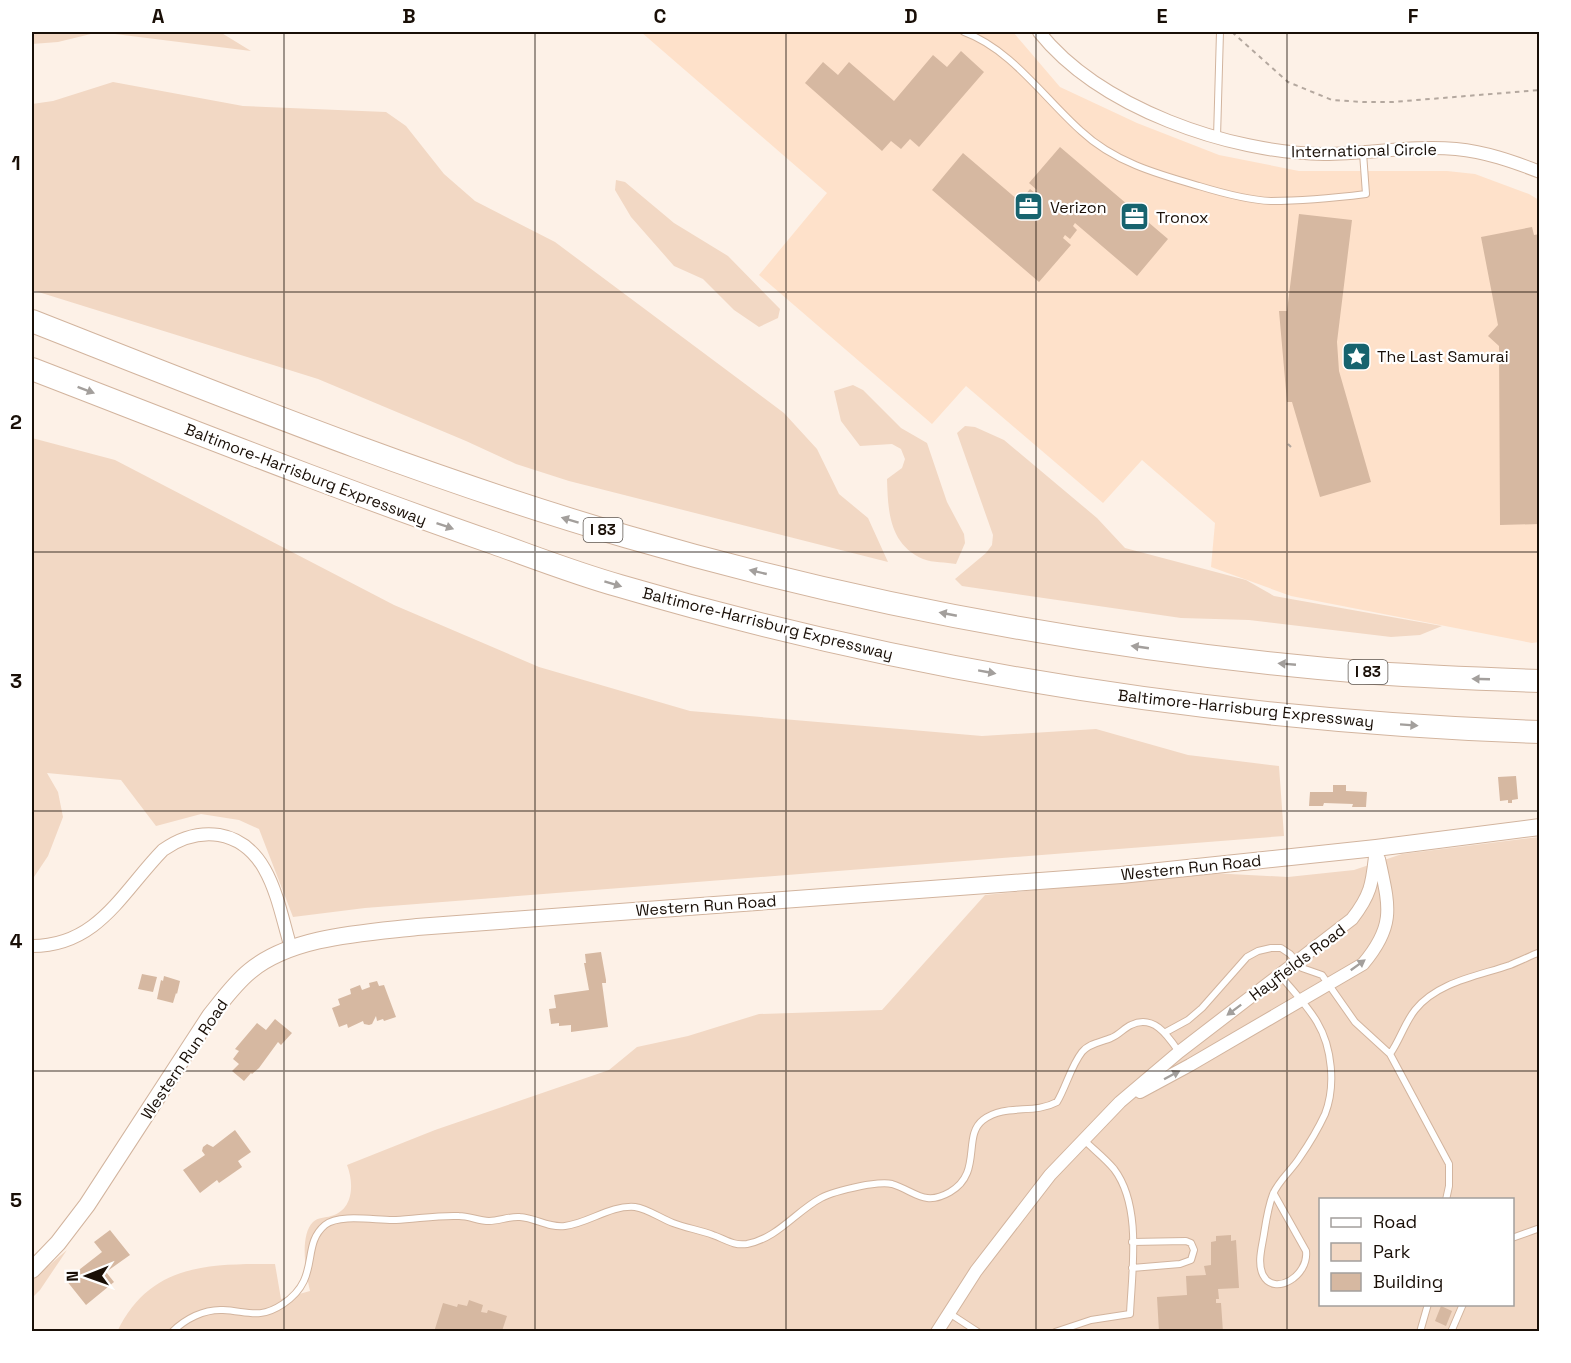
<svg xmlns="http://www.w3.org/2000/svg" width="1571" height="1363" font-family="'Space Grotesk',sans-serif">
<style>
.built{fill:#fee1ca}
.green{fill:#f2d8c4;fill-rule:evenodd}
.building{fill:#d6b8a1}
.lines{fill:none;stroke-linecap:round;stroke-linejoin:round}
.lane-casing{stroke:#d2b49e;stroke-width:8}
.street-casing{stroke:#d2b49e;stroke-width:14}
.secondary-casing{stroke:#d2b49e;stroke-width:18}
.highway-casing{stroke:#d2b49e;stroke-width:24}
.path{stroke:#b4a89f;stroke-width:2;stroke-dasharray:4.5 4.5;stroke-linecap:butt}
.lane{stroke:#fff;stroke-width:6}
.street{stroke:#fff;stroke-width:12}
.secondary{stroke:#fff;stroke-width:16}
.highway{stroke:#fff;stroke-width:22}
.oneway{fill:#a39f9c}
.grid{fill:none;stroke:#190f07;stroke-width:1.5;stroke-opacity:0.55}
.labels{text-anchor:middle;stroke-width:4.5;stroke-linejoin:round;paint-order:stroke}
.shield{fill:#fff;stroke:#5e5751;stroke-width:1.5}
.shield-label{font-size:15px;font-weight:bold;fill:#190f07}
.street-label{font-size:16px;fill:#190f07;stroke:#fff}
.poi-label{font-size:16px;fill:#190f07;stroke:#fff;text-anchor:start}
.neatline{fill:none;stroke:#190f07;stroke-width:2}
.grid-label{font-size:20px;text-anchor:middle;font-weight:bold;fill:#190f07}
</style>
<rect width="100%" height="100%" fill="#fdf1e7"/>
<path class="built" d="M 641,32 L 1013,32 L 1060,87 L 1137,123 L 1219,155 L 1299,171 L 1447,171 L 1475,174 L 1529,194 L 1539,200 L 1539,642 L 1532,643 L 1291,596 L 1211,567 L 1215,523 L 1142,460 L 1103,503 L 966,386 L 932,424 L 759,275 L 827,193 Z"/>
<path class="green" d="M 32,32 L 220,32 L 251,51 L 99,32 L 58,42 L 32,44 Z
M 113,82 L 243,106 L 386,112 L 406,126 L 444,174 L 475,201 L 555,242 L 784,413 L 817,449 L 839,494 L 868,518 L 888,562 L 569,481 L 516,464 L 466,441 L 318,379 L 32,290 L 32,104 L 53,101 Z
M 616,180 L 625,182 L 674,223 L 728,256 L 780,309 L 778,318 L 759,327 L 734,310 L 703,279 L 674,266 L 631,217 L 615,190 Z
M 853,385 L 863,390 L 901,428 L 927,443 L 947,502 L 964,534 L 965,543 L 956,564 C 946,562 933,563 923,559 C 889,544 888,511 887,479 L 902,468 L 905,459 L 901,449 L 892,444 L 860,446 L 841,421 L 834,391 Z
M 965,426 L 975,427 L 1004,440 L 1097,518 L 1125,548 L 1246,580 L 1274,596 L 1442,626 L 1420,635 L 1391,637 L 1249,620 L 1181,618 L 962,586 L 955,579 L 986,553 L 992,545 L 993,535 L 957,433 Z
M 32,438 L 115,460 L 394,605 L 539,667 L 690,711 L 982,736 L 1096,729 L 1188,755 L 1279,766 L 1284,836 L 365,908 L 293,917 L 259,829 L 239,820 L 201,814 L 156,826 L 121,780 L 47,773 L 58,792 L 63,817 L 48,856 L 32,880 Z
M 1539,837 L 1539,1331 L 117,1332 C 150,1263 209,1264 275,1264 L 281,1299 L 310,1291 C 306,1274 299,1236 313,1222 C 318,1217 325,1218 331,1216 C 354,1210 354,1183 347,1165 L 435,1130 L 609,1070 L 637,1047 L 688,1036 L 759,1014 L 882,1010 L 985,895 L 1211,873 L 1288,877 L 1354,870 L 1402,854 ZM 1320,1200 L 1512,1200 L 1512,1304 L 1320,1304 Z
M 67,1250 L 40,1290 L 32,1298 L 32,1280 Z"/>
<path class="building" d="M 961,51 L 984,72 L 919,147 L 910,139 L 901,149 L 891,141 L 882,151 L 805,83 L 823,62 L 838,75 L 849,62 L 894,101 L 933,55 L 947,67 Z
M 1060,147 L 1168,239 L 1137,276 L 1075,223 L 1073,226 L 1077,230 L 1070,239 L 1065,235 L 1063,238 L 1071,245 L 1039,282 L 932,190 L 963,153 L 1025,206 L 1027,203 L 1022,199 L 1030,189 L 1035,193 L 1037,190 L 1029,183 Z
M 1299,214 L 1352,220 L 1337,342 L 1339,371 L 1371,482 L 1320,497 L 1292,402 L 1287,402 L 1279,311 L 1287,311 Z
M 1532,227 L 1534,235 L 1540,234 L 1540,524 L 1500,525 L 1499,346 L 1488,336 L 1498,325 L 1481,237 Z
M 1516,776 L 1518,799 L 1512,800 L 1512,803 L 1508,803 L 1508,800 L 1500,801 L 1498,777 Z
M 1333,785 L 1346,785 L 1346,791 L 1367,792 L 1366,807 L 1352,807 L 1353,804 L 1324,803 L 1323,806 L 1309,806 L 1310,792 L 1333,792 Z
M 601,952 L 606,980 L 606,983 L 602,983 L 608,1027 L 571,1032 L 571,1025 L 559,1026 L 559,1023 L 551,1024 L 549,1009 L 556,1008 L 554,995 L 589,990 L 584,963 L 586,963 L 585,954 Z
M 142,974 L 157,977 L 153,992 L 138,989 Z
M 164,976 L 180,981 L 177,994 L 176,993 L 173,1003 L 157,999 L 161,980 L 163,981 Z
M 377,981 L 379,986 L 384,985 L 396,1017 L 384,1021 L 383,1019 L 377,1021 L 376,1016 L 372,1024 L 369,1025 L 364,1024 L 363,1021 L 348,1028 L 347,1024 L 339,1027 L 332,1008 L 340,1005 L 338,999 L 351,994 L 350,989 L 360,985 L 362,990 L 370,987 L 369,983 Z
M 275,1019 L 292,1033 L 281,1045 L 278,1042 L 259,1068 L 252,1074 L 251,1073 L 244,1081 L 232,1071 L 239,1064 L 233,1059 L 239,1051 L 235,1049 L 257,1023 L 266,1030 Z
M 235,1130 L 251,1152 L 238,1161 L 242,1167 L 219,1183 L 217,1180 L 200,1193 L 183,1170 L 205,1155 L 202,1151 L 203,1147 L 207,1144 L 213,1147 Z
M 110,1230 L 130,1255 L 106,1272 L 114,1282 L 86,1305 L 66,1280 L 102,1252 L 94,1242 Z
M 1231,1235 L 1231,1241 L 1236,1240 L 1239,1288 L 1218,1289 L 1219,1299 L 1216,1299 L 1216,1303 L 1221,1303 L 1223,1332 L 1159,1332 L 1157,1297 L 1187,1295 L 1186,1276 L 1206,1275 L 1204,1266 L 1211,1265 L 1211,1242 L 1216,1241 L 1216,1236 Z
M 469,1300 L 483,1305 L 481,1312 L 487,1313 L 488,1310 L 507,1316 L 502,1331 L 434,1332 L 443,1303 L 457,1307 L 458,1304 L 467,1306 Z
M 1441,1306 L 1452,1311 L 1446,1326 L 1435,1321 Z"/>
<g class="lines">
<defs>
<path id="lane" d="M 964,32 C 1011,49 1044,98 1081,131 C 1114,162 1157,174 1199,186 C 1222,193 1247,200 1271,201 C 1303,201 1334,198 1366,194 L 1363,153
M 1217,137 L 1220,32
M 1166,1032 L 1188,1020 L 1202,1008 L 1247,957 L 1258,951 L 1271,948 L 1281,948 L 1290,954 L 1302,968 L 1322,975 L 1355,1022 L 1390,1054 L 1449,1164 L 1449,1186 L 1446,1200
M 1390,1054 C 1400,1040 1404,1024 1415,1010 C 1437,982 1478,976 1510,965 C 1520,961 1530,956 1540,952
M 1274,1194 L 1306,1251 C 1309,1276 1274,1297 1263,1275 C 1257,1263 1262,1247 1264,1234 C 1266,1221 1268,1207 1273,1194 C 1279,1180 1292,1170 1300,1157 C 1309,1144 1318,1129 1325,1114 C 1336,1086 1332,1047 1317,1022 C 1307,1005 1292,990 1280,975
M 1512,1238 L 1540,1228
M 1132,1268 L 1180,1264 L 1191,1260 L 1194,1250 L 1191,1243 L 1186,1241 L 1132,1242
M 949,1313 L 978,1332
M 172,1332 C 185,1319 204,1309 223,1310 C 247,1311 259,1320 283,1304 C 322,1278 300,1246 325,1225 C 340,1213 378,1221 396,1220 C 417,1219 438,1215 459,1216 C 469,1216 479,1221 489,1221 C 499,1221 510,1216 520,1217 C 536,1218 548,1228 565,1226 C 589,1223 610,1205 635,1207 C 648,1209 660,1218 673,1223 C 686,1228 700,1230 713,1235 C 725,1239 733,1246 747,1244 C 778,1238 795,1212 821,1198 C 834,1191 852,1188 866,1185 C 874,1184 884,1182 892,1184 C 915,1191 924,1207 950,1192 C 983,1173 962,1136 983,1120 C 1006,1103 1033,1115 1057,1102 C 1066,1087 1071,1066 1082,1052 C 1089,1043 1102,1042 1111,1038 C 1119,1035 1124,1028 1131,1025 C 1154,1014 1168,1036 1179,1052
M 1055,1332 L 1091,1320 L 1130,1314 C 1132,1269 1142,1206 1114,1169 C 1105,1158 1093,1149 1084,1140
M 1420,1332 L 1428,1304
M 1451,1332 L 1463,1304"/>
<path id="street" d="M 1039,32 C 1100,108 1229,153 1324,154 C 1368,154 1413,145 1456,149 C 1486,152 1512,161 1540,172
M 32,946 C 98,946 122,892 163,850 C 180,838 198,832 219,835 C 271,844 278,906 291,948
M 1140,1092 L 1190,1065 L 1363,964 C 1396,925 1389,906 1379,859
M 937,1332 L 976,1271 L 1050,1175 L 1120,1102 L 1179,1052 L 1352,919 C 1373,892 1372,881 1376,848"/>
<path id="secondary" d="M 32,1270 L 58,1243 L 87,1205 L 210,1016 C 223,1000 234,984 250,971 C 292,936 365,933 417,927 L 1121,875 L 1376,848 L 1540,827"/>
<path id="highway" d="M 32,321 C 228,398 425,478 628,537 C 871,608 1123,653 1375,673 C 1430,677 1485,679 1540,681
M 32,369 C 185,428 338,489 494,543 C 536,558 577,574 620,586 C 918,674 1229,721 1540,732"/>
</defs>
<use href="#lane" class="lane-casing"/>
<use href="#street" class="street-casing"/>
<use href="#secondary" class="secondary-casing"/>
<use href="#highway" class="highway-casing"/>
<path class="path" d="M 1232,32 L 1288,82 L 1332,100 L 1363,102 L 1393,102 L 1540,90
M 1288,444 L 1291,447"/>
<use href="#lane" class="lane"/>
<use href="#street" class="street"/>
<use href="#secondary" class="secondary"/>
<use href="#highway" class="highway"/>
</g>
<defs><path id="oneway-solid" d="M-6-.8H1V-3.2L6.5 0L1 3.2V.8H-6Z" transform="scale(1.5)"/></defs>
<g class="oneway">
<use href="#oneway-solid" transform="translate(86 390) rotate(21)"/>
<use href="#oneway-solid" transform="translate(570 520) rotate(-163)"/>
<use href="#oneway-solid" transform="translate(445 526) rotate(19)"/>
<use href="#oneway-solid" transform="translate(758 572) rotate(-167)"/>
<use href="#oneway-solid" transform="translate(613 584) rotate(17)"/>
<use href="#oneway-solid" transform="translate(948 614) rotate(-169)"/>
<use href="#oneway-solid" transform="translate(1140 647) rotate(-172)"/>
<use href="#oneway-solid" transform="translate(1287 664) rotate(-175)"/>
<use href="#oneway-solid" transform="translate(987 672) rotate(10)"/>
<use href="#oneway-solid" transform="translate(1481 679) rotate(-178)"/>
<use href="#oneway-solid" transform="translate(1409 725) rotate(4)"/>
<use href="#oneway-solid" transform="translate(1358 965) rotate(-36)"/>
<use href="#oneway-solid" transform="translate(1234 1010) rotate(143)"/>
<use href="#oneway-solid" transform="translate(1172 1075) rotate(-28)"/>
</g>
<path class="grid" d="M 284,32 L 284,1332M 535,32 L 535,1332M 786,32 L 786,1332M 1036,32 L 1036,1332M 1287,32 L 1287,1332M 32,292 L 1540,292M 32,552 L 1540,552M 32,811 L 1540,811M 32,1071 L 1540,1071"/>
<defs>
<symbol id="office-square" viewBox="-11 -11 22 22"><rect x="-9" y="-9" width="18" height="18" rx="4" fill="#17636e" stroke="#fff"/><path d="M-6-3h4V-5.5h4V-3h4V5H-6ZM-1-4.5V-3h2v-1.5ZM-6 0V1H6V0Z" fill="#fff"/></symbol>
<symbol id="sight-square" viewBox="-11 -11 22 22"><rect x="-9" y="-9" width="18" height="18" rx="4" fill="#17636e" stroke="#fff"/><path d="M0-6L1.8-2.2L6-1.7L2.9 1.2L3.7 5.4L0 3.3L-3.7 5.4L-2.9 1.2L-6-1.7L-1.8-2.2Z" fill="#fff"/></symbol>
</defs>
<g fill-rule="evenodd">
<use href="#office-square" x="1012" y="190" width="33" height="33"/>
<use href="#office-square" x="1118" y="200" width="33" height="33"/>
<use href="#sight-square" x="1340" y="340" width="33" height="33"/>
</g>
<g class="labels">
<g class="shield">
<rect x="583.5" y="518" width="39" height="24" rx="4.5"/>
<rect x="1348.5" y="660" width="39" height="24" rx="4.5"/>
</g>
<g class="shield-label">
<text x="603" y="535">I 83</text>
<text x="1368" y="677">I 83</text>
</g>
<g class="street-label">
<text transform="translate(1364 150) rotate(-1)" y="6">International Circle</text>
<text transform="translate(306 474) rotate(21)" y="6">Baltimore-Harrisburg Expressway</text>
<text transform="translate(768 623) rotate(14)" y="6">Baltimore-Harrisburg Expressway</text>
<text transform="translate(1246 708) rotate(6)" y="6">Baltimore-Harrisburg Expressway</text>
<text transform="translate(1191 867) rotate(-6)" y="6">Western Run Road</text>
<text transform="translate(706 905) rotate(-4)" y="6">Western Run Road</text>
<text transform="translate(1297 962) rotate(-37)" y="6">Hayfields Road</text>
<text transform="translate(184 1059) rotate(-56)" y="6">Western Run Road</text>
</g>
<g class="poi-label">
<text x="1050" y="213">Verizon</text>
<text x="1156" y="223">Tronox</text>
<text x="1377" y="362">The Last Samurai</text>
</g>
</g>
<rect width="1571" height="1363" fill="none" stroke="#ffffff" stroke-width="66"/>
<rect x="1319" y="1198" width="195" height="108" fill="#ffffff" stroke="#a39f9c" stroke-width="1.5"/>
<rect x="1331" y="1218" width="30" height="9" fill="#ffffff" stroke="#a39f9c" stroke-width="1.5"/>
<text x="1373" y="1228" font-size="18" fill="#190f07">Road</text>
<rect x="1331" y="1243" width="30" height="18" fill="#f2d8c4" stroke="#a39f9c" stroke-width="1.5"/>
<text x="1373" y="1258" font-size="18" fill="#190f07">Park</text>
<rect x="1331" y="1273" width="30" height="18" fill="#d6b8a1" stroke="#a39f9c" stroke-width="1.5"/>
<text x="1373" y="1288" font-size="18" fill="#190f07">Building</text>
<g transform="translate(87 1276) rotate(269)" stroke="#ffffff" stroke-width="4.5" paint-order="stroke">
<path d="M0-4.5L10 22L0 15L-10 22Z" fill="#190f07"/>
<text y="-9" font-size="16" font-weight="bold" text-anchor="middle" fill="#190f07">N</text>
</g>
<rect x="33" y="33" width="1505" height="1297" class="neatline"/>
<g class="grid-label">
<text x="158" y="23">A</text>
<text x="409" y="23">B</text>
<text x="660" y="23">C</text>
<text x="911" y="23">D</text>
<text x="1162" y="23">E</text>
<text x="1413" y="23">F</text>
<text x="16" y="170">1</text>
<text x="16" y="429">2</text>
<text x="16" y="688">3</text>
<text x="16" y="948">4</text>
<text x="16" y="1207">5</text>
</g>
</svg>
